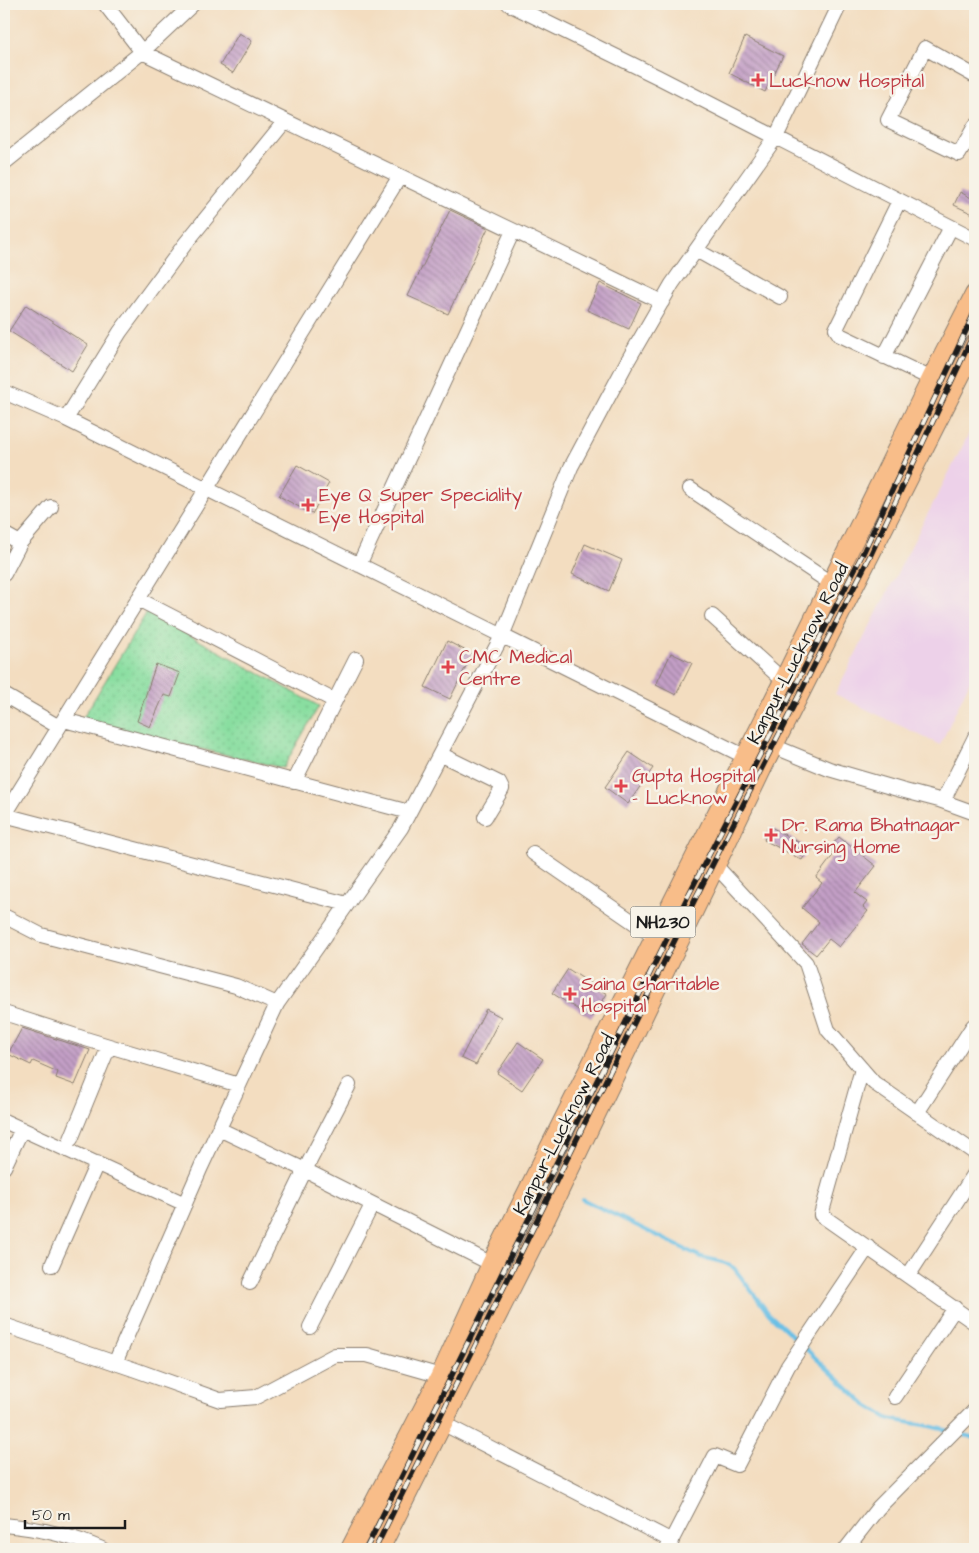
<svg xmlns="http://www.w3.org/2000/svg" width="979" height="1553" font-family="'Architects Daughter',sans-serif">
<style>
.built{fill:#edd1e9}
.park{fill:url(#park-dots);stroke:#527d5e}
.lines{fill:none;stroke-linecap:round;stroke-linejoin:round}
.stream{stroke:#69bfe5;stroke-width:4}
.building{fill:url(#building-back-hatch)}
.minor-casing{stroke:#887c6e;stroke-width:16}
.highway-casing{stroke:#887c6e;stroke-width:22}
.minor{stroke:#fff;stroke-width:14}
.highway{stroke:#f8bd89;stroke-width:20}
.rail-casing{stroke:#1c1c1c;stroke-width:5.5}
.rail{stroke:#f7f3e8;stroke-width:4;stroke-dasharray:11;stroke-linecap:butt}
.health-dot{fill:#e0444e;stroke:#f7f3e8;stroke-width:2}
.labels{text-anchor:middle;stroke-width:5;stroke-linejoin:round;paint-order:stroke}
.shield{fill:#f7f3e8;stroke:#5e5c59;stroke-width:1}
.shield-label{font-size:18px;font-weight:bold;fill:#1c1c1c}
.health-label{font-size:19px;fill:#be3a42;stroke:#f7f3e8;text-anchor:start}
.street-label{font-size:19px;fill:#1c1c1c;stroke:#f7f3e8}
</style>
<defs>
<pattern id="park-dots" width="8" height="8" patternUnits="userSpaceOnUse" patternTransform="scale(1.25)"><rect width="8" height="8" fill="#89dea0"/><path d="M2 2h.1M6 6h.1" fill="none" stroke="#76be89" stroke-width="1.8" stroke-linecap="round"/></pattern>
<pattern id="building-back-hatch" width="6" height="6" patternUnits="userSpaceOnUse" patternTransform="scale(1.25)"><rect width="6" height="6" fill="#c39fc6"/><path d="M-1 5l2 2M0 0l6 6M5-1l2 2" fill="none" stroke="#9e81a0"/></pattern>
</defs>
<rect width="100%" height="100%" fill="#f7f3e8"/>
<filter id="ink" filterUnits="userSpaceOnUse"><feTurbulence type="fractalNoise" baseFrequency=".02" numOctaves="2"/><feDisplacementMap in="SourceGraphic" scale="10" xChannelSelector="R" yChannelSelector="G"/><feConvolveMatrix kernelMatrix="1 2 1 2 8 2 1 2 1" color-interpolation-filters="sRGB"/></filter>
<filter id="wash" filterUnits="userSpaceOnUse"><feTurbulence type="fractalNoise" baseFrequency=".0096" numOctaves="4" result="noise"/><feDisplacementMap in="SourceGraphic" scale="20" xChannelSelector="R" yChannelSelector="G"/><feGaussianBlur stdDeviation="1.12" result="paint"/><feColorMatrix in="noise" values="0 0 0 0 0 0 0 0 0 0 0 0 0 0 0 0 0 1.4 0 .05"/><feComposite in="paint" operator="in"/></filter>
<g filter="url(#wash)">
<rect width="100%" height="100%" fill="#f3ddc0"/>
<path class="built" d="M 975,422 L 975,670 L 940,745 L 835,694 Z"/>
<path class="park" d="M 147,612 L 319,706 L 283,768 L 81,721 Z"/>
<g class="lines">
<path class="stream" d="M 582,1199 L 701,1257 L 723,1262 L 734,1268 L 769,1314 L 800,1343
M 805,1348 L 866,1405 L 889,1419 L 929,1426 L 950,1431
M 956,1433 L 975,1438"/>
</g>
<g id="blocks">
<path class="building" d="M 239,33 L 252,41 L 233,73 L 220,65 Z
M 745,37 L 783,56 L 765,92 L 729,73 Z
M 960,192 L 975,200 L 975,215 L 954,205 Z
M 450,210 L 488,228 L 448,314 L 408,296 Z
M 600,283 L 641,303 L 629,329 L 587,310 Z
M 26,305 L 88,345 L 72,371 L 9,331 Z
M 297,465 L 329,483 L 312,514 L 279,496 Z
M 585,544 L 622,560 L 609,591 L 572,574 Z
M 447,641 L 472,654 L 450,699 L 425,687 Z
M 671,653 L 692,663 L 676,695 L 656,685 Z
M 156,664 L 180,673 L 171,697 L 164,695 L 150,727 L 137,721 Z
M 629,752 L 653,768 L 628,804 L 605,787 Z
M 771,827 L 809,848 L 802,860 L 764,840 Z
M 839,837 L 876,866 L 855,893 L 867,902 L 863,907 L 868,911 L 839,947 L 829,939 L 816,955 L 802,944 L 819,922 L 802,908 L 822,883 L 816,878 L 834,854 L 828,850 Z
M 568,969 L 607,994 L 591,1018 L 552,993 Z
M 486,1009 L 501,1017 L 476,1065 L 461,1058 Z
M 22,1028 L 90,1050 L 75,1085 L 56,1078 L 58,1072 L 33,1061 L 31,1065 L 8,1054 Z
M 518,1042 L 543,1059 L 522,1090 L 497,1073 Z"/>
</g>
</g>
<g filter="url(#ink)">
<use href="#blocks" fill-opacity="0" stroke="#887c6e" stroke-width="1"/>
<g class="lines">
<defs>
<path id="minor" d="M 105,4 L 142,52 L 662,302
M 509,4 L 658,77 L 975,239
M 975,76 L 925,48 L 888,120 L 959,154 L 975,126
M 4,163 L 142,52 L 193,4
M 899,201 L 836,329 L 840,335 L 932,379
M 696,250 L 780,297
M 884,357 L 951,227
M 4,392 L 66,419 L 752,760
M 66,419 L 120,332 L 185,244 L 285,121
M 690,489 L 832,584
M 4,534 L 20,543
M 359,565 L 513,231
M 4,574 L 20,543 L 51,507
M 138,599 L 335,701
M 712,616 L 784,681
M 4,695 L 59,727
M 64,720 L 409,812
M 773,746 L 829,769 L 901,790 L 939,800 L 975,813
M 440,754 L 499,783 L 502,789 L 485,817
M 294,782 L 356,659
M 943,801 L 975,737
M 4,815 L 347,904
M 4,816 L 400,176
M 533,853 L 655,937
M 715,865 L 806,963 L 828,1030 L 874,1083 L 975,1153
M 4,916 L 41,935 L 236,986 L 277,1004
M 4,1013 L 89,1040 L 239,1085
M 862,1069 L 821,1215 L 975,1323
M 917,1113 L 973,1026
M 4,1121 L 185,1204
M 219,1129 L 305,1170 L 492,1264
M 71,1139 L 109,1046
M 4,1167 L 22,1129
M 52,1265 L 97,1163
M 908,1276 L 975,1173
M 250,1283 L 305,1170 L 349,1085
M 4,1325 L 133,1369 L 220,1400 L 256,1397 L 335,1355 L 367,1355 L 441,1376
M 310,1327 L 372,1205
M 115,1363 L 201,1167 L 277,1004 L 401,828 L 502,636 L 571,467 L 627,362 L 672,284 L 776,137 L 840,4
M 895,1397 L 955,1308
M 442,1423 L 672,1541
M 4,1525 C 37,1528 72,1536 102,1549
M 667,1549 L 715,1456 L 737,1465 L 788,1366 L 868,1247
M 846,1549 L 878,1508 L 975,1410"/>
<path id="highway" d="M 351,1549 L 441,1376 L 492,1264 L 784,681 L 932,379 L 975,295
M 379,1549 L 442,1423 L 542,1225 L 763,765 L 975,345"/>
</defs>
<use href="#minor" class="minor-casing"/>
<use href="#highway" class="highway-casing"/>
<use href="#minor" class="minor"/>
<use href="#highway" class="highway"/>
<defs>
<path id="rail" d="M 366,1549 L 689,894 L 864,551 L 975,311
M 375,1549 L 696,897 L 871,554 L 975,331"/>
</defs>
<use href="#rail" class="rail-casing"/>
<use href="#rail" class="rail"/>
</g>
</g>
<g class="health-dot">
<path d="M755.5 72.5h5v5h5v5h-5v5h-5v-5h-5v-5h5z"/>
<path d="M305.5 497.5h5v5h5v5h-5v5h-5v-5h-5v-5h5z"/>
<path d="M445.5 659.5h5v5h5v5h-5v5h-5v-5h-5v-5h5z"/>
<path d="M618.5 778.5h5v5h5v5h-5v5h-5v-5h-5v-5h5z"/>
<path d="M768.5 827.5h5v5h5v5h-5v5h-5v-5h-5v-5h5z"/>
<path d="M567.5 986.5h5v5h5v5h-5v5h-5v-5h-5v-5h5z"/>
</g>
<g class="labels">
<rect class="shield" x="630.5" y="906.5" width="65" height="31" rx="4"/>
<g class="shield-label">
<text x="663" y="928">NH230</text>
</g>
<g class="health-label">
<text x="769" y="87">Lucknow Hospital</text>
<text x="319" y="501">Eye Q Super Speciality<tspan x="319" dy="22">Eye Hospital</tspan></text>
<text x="459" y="663">CMC Medical<tspan x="459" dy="22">Centre</tspan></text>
<text x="632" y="782">Gupta Hospital<tspan x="632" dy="22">- Lucknow</tspan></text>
<text x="782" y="831">Dr. Rama Bhatnagar<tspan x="782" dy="22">Nursing Home</tspan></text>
<text x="581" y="990">Saina Charitable<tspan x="581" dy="22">Hospital</tspan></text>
</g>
<g class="street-label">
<text transform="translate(797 653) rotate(-63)" y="7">Kanpur-Lucknow Road</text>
<text transform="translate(563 1124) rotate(-63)" y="7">Kanpur-Lucknow Road</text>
</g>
</g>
<rect width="979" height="1553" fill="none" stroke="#f7f3e8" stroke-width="20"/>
<path d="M25 1520v8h100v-8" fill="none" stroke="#1c1c1c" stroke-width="2.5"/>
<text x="32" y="1520" font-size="15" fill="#1c1c1c" stroke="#f7f3e8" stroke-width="4" paint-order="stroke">50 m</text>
</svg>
